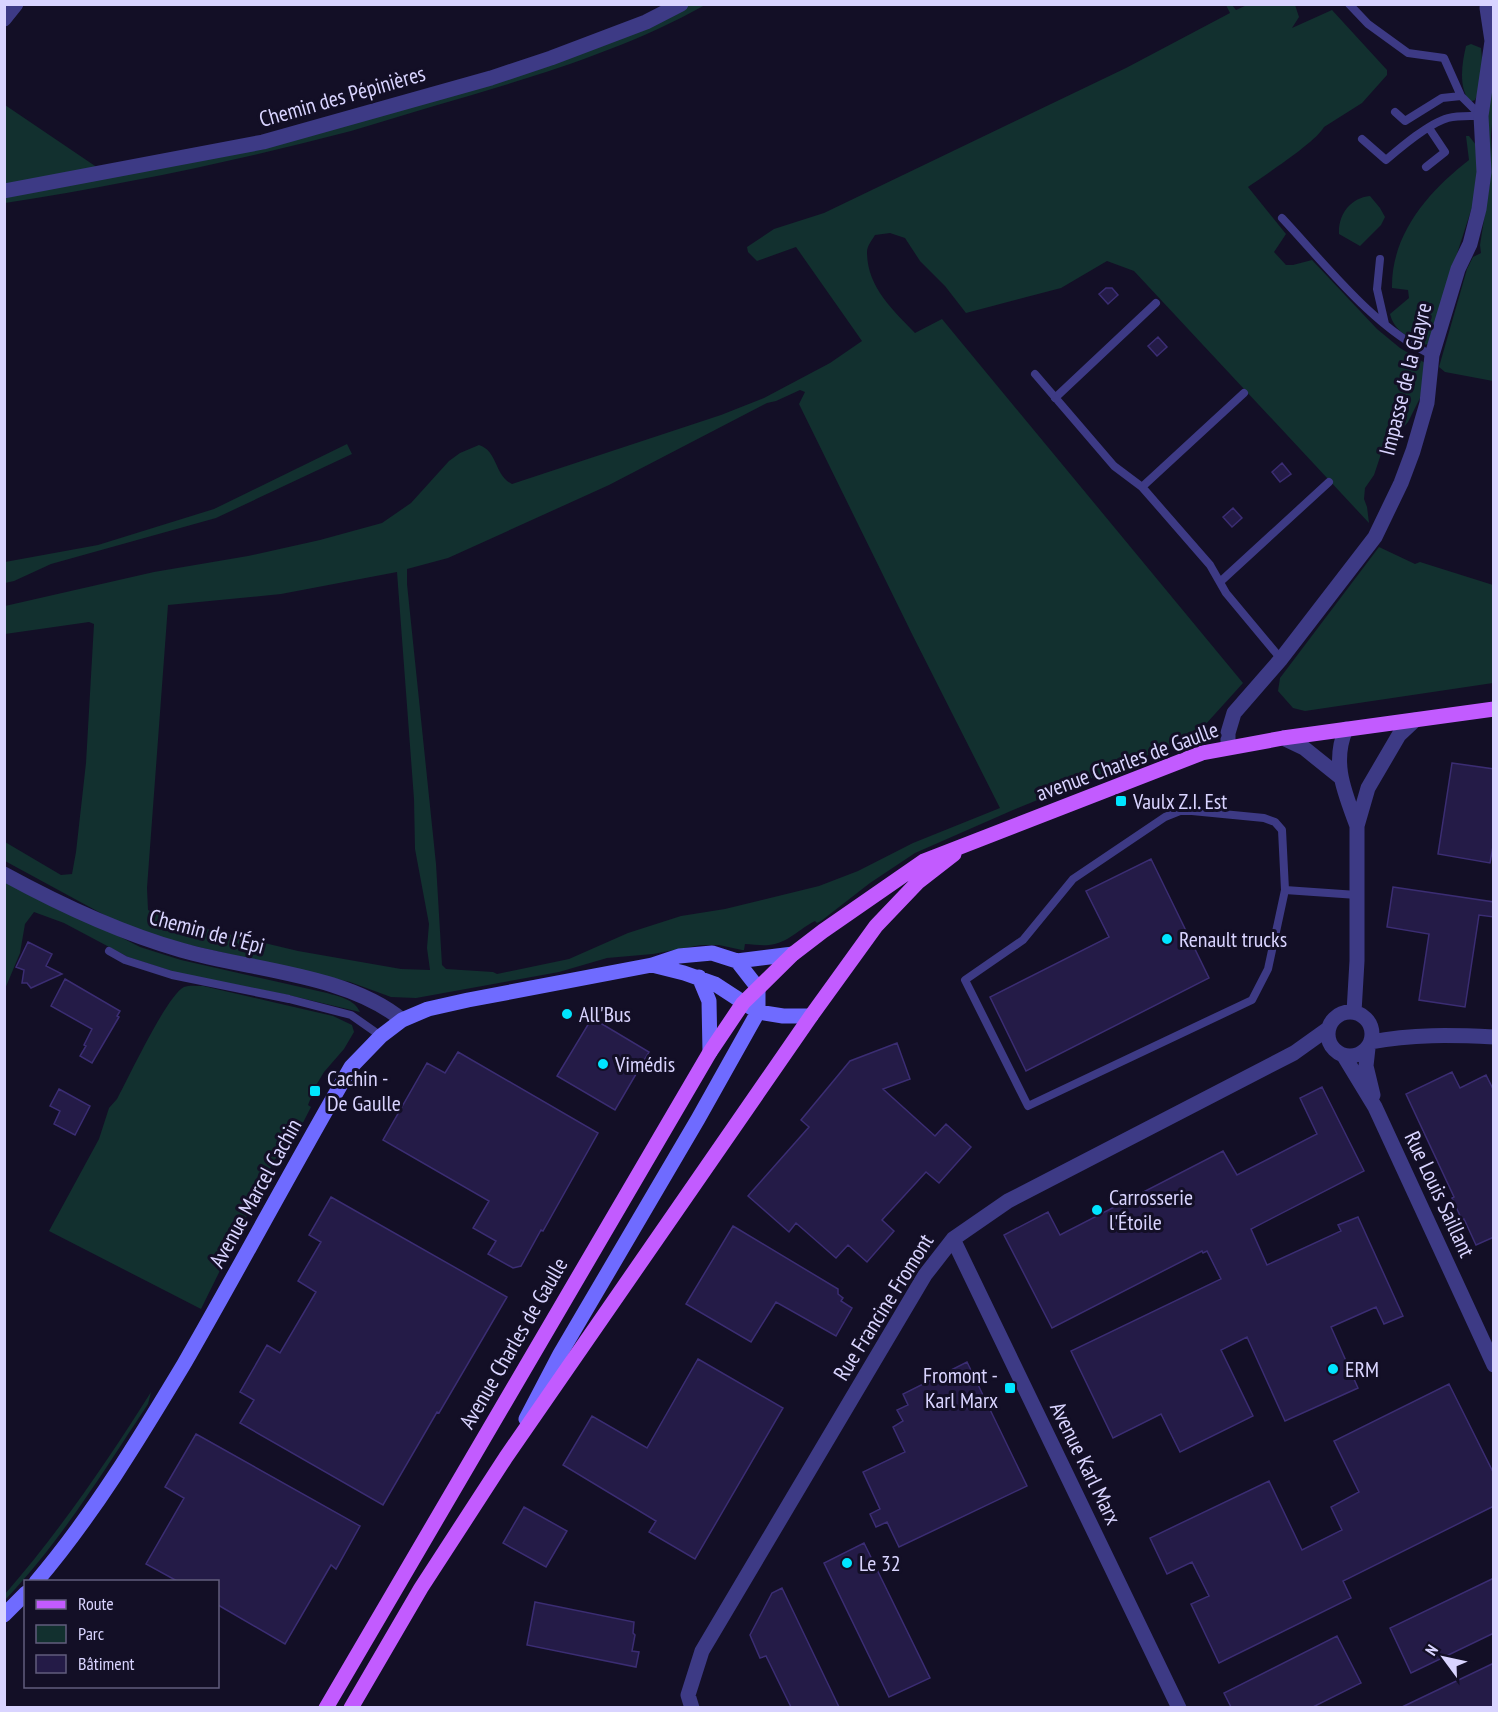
<svg xmlns="http://www.w3.org/2000/svg" width="1498" height="1712" font-family="'PT Sans Narrow',sans-serif">
<style>
.green{fill:#12302f;fill-rule:evenodd}
.building{fill:#241b47;stroke:#3b2d73;stroke-width:1.5}
.lines{fill:none;stroke-linecap:round;stroke-linejoin:round}
.lane{stroke:#3d3a85;stroke-width:8}
.street{stroke:#3d3a85;stroke-width:15}
.secondary{stroke:#6f6bff;stroke-width:15}
.primary{stroke:#c25bff;stroke-width:15}
.poi-dot{fill:#00e5ff;stroke:#130f26;stroke-width:2}
.labels{text-anchor:middle;stroke-width:6;stroke-linejoin:round;paint-order:stroke}
.street-label{font-size:22px;fill:#d9d4ff;stroke:#130f26}
.poi-label{font-size:22px;fill:#d9d4ff;stroke:#130f26;text-anchor:start}
</style>
<rect width="100%" height="100%" fill="#130f26"/>
<path class="green" d="M 689,5 L 705,5 C 621,52 526,79 434,106 C 406,114 379,123 351,131 C 237,161 121,185 5,203 L 5,195 L 287,139 L 680,10 Z
M 1226,5 L 1232,5 L 1236,10 L 1247,5 L 1295,5 L 1299,17 L 1292,28 L 1332,10 L 1387,70 L 1387,75 L 1362,103 L 1324,127 C 1316,142 1265,175 1248,187 L 1286,234 L 1274,252 L 1286,265 L 1293,265 L 1312,260 L 1377,329 L 1400,348 L 1425,363 L 1426,377 L 1420,398 L 1408,422 L 1381,454 L 1374,475 L 1365,488 L 1364,499 L 1367,507 L 1369,523 L 1134,271 L 1107,261 L 1061,288 L 966,313 L 945,286 L 920,261 L 905,238 L 890,233 L 875,235 C 872,240 867,246 867,252 C 867,287 893,310 915,333 L 942,319 L 1243,683 L 1195,736 L 1013,810 L 915,853 L 870,883 L 821,921 L 817,923 L 815,921 C 799,929 788,943 769,945 C 761,946 753,944 745,944 L 744,950 L 742,950 L 719,945 L 701,945 L 653,954 L 607,958 L 559,972 L 416,998 L 391,997 L 350,982 L 151,936 L 108,917 L 5,861 L 5,842 L 61,875 L 72,874 L 76,852 L 86,763 L 94,624 L 89,622 L 5,634 L 5,606 L 154,572 L 248,556 L 320,540 L 382,523 L 411,503 L 449,461 L 460,453 L 479,445 C 498,451 494,475 512,484 L 721,415 L 764,398 L 830,363 L 862,341 L 796,247 L 757,261 L 748,252 L 747,247 L 774,229 L 824,213 L 1126,68 L 1230,13 ZM 800,390 L 805,392 L 799,404 L 913,636 L 1000,808 L 913,843 L 858,871 L 819,886 L 725,909 L 681,916 L 628,933 L 569,959 L 497,974 L 493,972 L 446,969 L 442,965 L 436,864 L 407,584 L 407,569 L 448,558 L 609,485 L 767,403 L 776,401 ZM 397,572 L 414,799 L 415,849 L 429,924 L 427,948 L 430,970 L 401,969 L 298,951 L 211,930 L 159,915 L 148,910 L 147,888 L 168,605 L 281,594 Z
M 1493,31 L 1494,100 L 1491,136 L 1494,200 L 1493,381 L 1445,372 L 1439,367 L 1467,269 L 1473,257 L 1481,253 L 1480,245 L 1490,181 L 1486,141 Z
M 1471,44 L 1481,48 C 1483,65 1483,85 1475,100 L 1470,102 C 1458,87 1462,63 1466,46 Z
M 5,105 L 101,170 L 5,187 Z
M 1466,136 L 1469,136 L 1476,145 L 1480,162 L 1474,201 L 1428,344 L 1424,345 C 1409,338 1394,331 1390,314 L 1409,298 L 1408,290 L 1392,288 C 1391,234 1429,191 1469,160 Z
M 1370,196 L 1380,208 L 1385,217 L 1381,225 L 1360,246 L 1339,234 C 1338,215 1350,198 1370,196 Z
M 347,444 L 352,454 L 216,518 L 51,564 L 14,581 L 5,583 L 5,562 L 98,545 L 214,509 Z
M 1379,547 L 1415,564 L 1420,562 L 1493,585 L 1493,683 L 1305,711 L 1293,708 L 1278,691 L 1280,678 Z
M 5,878 L 140,947 L 181,960 L 327,993 C 340,997 354,999 360,1012 L 288,995 L 181,974 L 128,957 L 64,923 L 34,912 L 25,924 L 20,953 L 5,989 Z
M 203,986 L 333,1016 L 352,1025 L 354,1032 L 344,1049 L 324,1072 L 315,1087 L 308,1105 L 311,1107 L 287,1154 L 275,1159 L 201,1309 L 49,1231 L 99,1139 L 109,1108 L 117,1099 C 128,1079 167,995 184,987 C 189,985 197,986 203,986 Z
M 151,1392 L 148,1404 C 103,1472 61,1541 5,1600 L 5,1594 C 59,1532 107,1462 151,1392 Z"/>
<path class="building" d="M 1106,288 L 1112,288 L 1118,295 L 1108,304 L 1099,294 Z
M 1158,337 L 1167,347 L 1157,356 L 1148,346 Z
M 1282,463 L 1291,474 L 1280,482 L 1272,472 Z
M 1233,508 L 1242,518 L 1232,527 L 1223,517 Z
M 1452,763 L 1494,769 L 1494,841 L 1490,863 L 1438,854 Z
M 1151,859 L 1209,978 L 1026,1071 L 990,997 L 1109,937 L 1086,891 Z
M 1393,887 L 1494,902 L 1494,917 L 1479,915 L 1465,1007 L 1419,1000 L 1429,934 L 1387,927 Z
M 28,942 L 52,954 L 46,966 L 62,974 L 31,988 L 27,983 L 22,983 L 24,970 L 16,967 Z
M 65,979 L 120,1011 L 117,1016 L 119,1017 L 92,1063 L 80,1056 L 86,1046 L 84,1045 L 92,1029 L 51,1006 Z
M 592,1018 L 649,1052 L 615,1110 L 557,1076 Z
M 897,1043 L 910,1079 L 883,1089 L 935,1136 L 946,1124 L 971,1147 L 939,1183 L 926,1172 L 882,1220 L 894,1231 L 867,1262 L 848,1245 L 836,1258 L 796,1223 L 789,1232 L 748,1196 L 809,1127 L 801,1120 L 850,1061 Z
M 458,1052 L 598,1133 L 543,1231 L 541,1230 L 521,1266 L 513,1268 L 488,1254 L 496,1241 L 473,1228 L 489,1201 L 383,1140 L 427,1063 L 445,1073 Z
M 1452,1072 L 1460,1088 L 1486,1075 L 1494,1091 L 1494,1237 L 1476,1245 L 1464,1219 L 1462,1220 L 1452,1198 L 1454,1197 L 1406,1094 Z
M 1322,1087 L 1364,1171 L 1251,1229 L 1267,1265 L 1341,1231 L 1338,1225 L 1358,1217 L 1403,1316 L 1384,1324 L 1376,1307 L 1331,1327 L 1358,1388 L 1285,1421 L 1247,1337 L 1221,1350 L 1253,1416 L 1180,1452 L 1161,1414 L 1113,1438 L 1071,1351 L 1221,1279 L 1207,1251 L 1203,1253 L 1202,1251 L 1052,1328 L 1004,1235 L 1048,1212 L 1060,1235 L 1223,1151 L 1237,1175 L 1317,1134 L 1300,1098 Z
M 59,1089 L 90,1106 L 75,1135 L 54,1124 L 60,1111 L 50,1106 Z
M 331,1197 L 507,1297 L 439,1413 L 437,1412 L 383,1505 L 240,1423 L 254,1400 L 240,1392 L 267,1345 L 280,1353 L 316,1292 L 298,1281 L 321,1242 L 309,1235 Z
M 733,1226 L 838,1289 L 838,1294 L 843,1298 L 841,1301 L 852,1308 L 836,1336 L 776,1302 L 751,1342 L 686,1304 Z
M 698,1359 L 783,1408 L 695,1559 L 649,1532 L 656,1521 L 563,1465 L 592,1416 L 647,1448 Z
M 967,1362 L 1027,1486 L 899,1547 L 887,1522 L 876,1527 L 870,1514 L 880,1509 L 863,1472 L 905,1452 L 893,1427 L 903,1421 L 897,1410 L 908,1405 L 903,1394 Z
M 1449,1384 L 1494,1474 L 1494,1506 L 1343,1581 L 1351,1598 L 1219,1663 L 1191,1604 L 1209,1596 L 1192,1562 L 1167,1574 L 1150,1538 L 1269,1481 L 1302,1550 L 1342,1530 L 1331,1507 L 1359,1492 L 1334,1441 Z
M 196,1434 L 360,1526 L 336,1569 L 331,1565 L 285,1644 L 218,1605 L 218,1581 L 177,1581 L 146,1564 L 184,1498 L 165,1487 Z
M 524,1507 L 567,1531 L 546,1567 L 503,1543 Z
M 864,1543 L 930,1678 L 889,1697 L 824,1563 Z
M 1494,1578 L 1494,1633 L 1411,1673 L 1390,1628 Z
M 782,1588 L 805,1636 L 839,1707 L 791,1707 L 766,1656 L 760,1658 L 750,1635 L 772,1593 Z
M 535,1602 L 634,1622 L 633,1633 L 635,1635 L 632,1651 L 639,1652 L 636,1667 L 527,1645 Z
M 1337,1636 L 1361,1683 L 1313,1707 L 1231,1707 L 1224,1693 Z
M 1494,1663 L 1494,1707 L 1402,1707 Z"/>
<g class="lines">
<path class="lane" d="M 1349,4 L 1368,24 L 1408,53 L 1444,58 L 1461,96 L 1481,116 C 1469,116 1459,115 1448,118 C 1429,123 1400,148 1386,160 L 1362,139
M 1395,112 L 1405,121 L 1442,98 L 1461,96
M 1426,167 L 1445,152 L 1429,128
M 1282,218 C 1326,265 1374,328 1432,355
M 1380,259 L 1377,289 L 1385,324
M 1035,374 L 1114,466 L 1142,487 L 1210,565 L 1226,593 L 1281,659
M 1055,398 L 1156,303
M 1142,487 L 1244,393
M 1220,582 L 1329,482
M 1180,811 L 1192,811 L 1264,818 L 1275,822 L 1282,830 L 1285,890 L 1268,969 L 1252,1000 L 1028,1106 L 965,980 L 1023,940 L 1073,879 L 1165,817 Z
M 1285,890 L 1357,895
M 109,951 L 125,960 L 172,975 L 289,999 L 351,1015 L 381,1036"/>
<path class="street" d="M 4,19 L 16,4
M 4,191 L 263,142 L 491,78 L 551,58 L 646,22 L 681,4
M 1346,729 C 1331,763 1345,793 1357,826
M 1283,738 L 1304,748 L 1340,777
M 1228,747 L 1228,733 L 1234,713 L 1281,659 L 1375,537 L 1401,483 L 1413,451 L 1427,403 L 1432,355 L 1458,269 L 1470,244 L 1479,209 L 1484,172 L 1481,116 L 1492,41 L 1487,8
M 4,874 C 59,904 121,933 181,950 C 249,970 347,974 402,1020
M1328 1034a22 22 0 1 1 44 0a22 22 0 1 1-44 0Z
M 1354,1012 L 1357,961 L 1357,826 L 1368,788 L 1399,735 L 1415,720
M 1371,1042 C 1412,1034 1452,1035 1494,1037
M 1368,1048 L 1366,1066 L 1373,1095
M 1344,1056 L 1375,1107 L 1494,1365
M 953,1239 L 1179,1708
M 692,1708 L 688,1695 L 702,1651 L 925,1275 L 953,1239 L 1008,1201 L 1294,1053 L 1329,1028"/>
<path class="secondary" d="M 652,965 L 684,973 L 715,984 L 758,1012 L 783,1016 L 811,1016
M 699,977 L 709,1001 L 710,1052
M 526,1419 L 560,1354 L 698,1119 L 758,1012 L 758,988 L 737,961
M 36,1582 C 93,1515 139,1439 184,1364 C 241,1265 294,1165 351,1067 L 381,1036 L 402,1020 L 428,1009 L 468,1000 L 652,965 L 679,956 L 712,953 L 737,961 L 793,954
M 4,1615 L 26,1593"/>
<path class="primary" d="M 326,1708 L 710,1052 L 743,1003 L 793,954 L 823,931 L 924,861 L 1202,753 L 1283,738 L 1494,709
M 351,1708 L 421,1588 L 506,1457 L 811,1016 L 876,926 L 918,882 L 954,854"/>
</g>
<g class="poi-dot">
<rect x="1115" y="795" width="12" height="12" rx="3"/>
<circle cx="1167" cy="939" r="6"/>
<circle cx="567" cy="1014" r="6"/>
<circle cx="603" cy="1064" r="6"/>
<rect x="309" y="1085" width="12" height="12" rx="3"/>
<circle cx="1097" cy="1210" r="6"/>
<circle cx="1333" cy="1369" r="6"/>
<rect x="1004" y="1382" width="12" height="12" rx="3"/>
<circle cx="847" cy="1563" r="6"/>
</g>
<g class="labels">
<g class="street-label">
<text transform="translate(342 96) rotate(-16)" y="8">Chemin des Pépinières</text>
<text transform="translate(1405 379) rotate(-76)" y="8">Impasse de la Glayre</text>
<text transform="translate(1127 761) rotate(-20)" y="8">avenue Charles de Gaulle</text>
<text transform="translate(207 931) rotate(15)" y="8">Chemin de l'Épi</text>
<text transform="translate(255 1193) rotate(-61)" y="8">Avenue Marcel Cachin</text>
<text transform="translate(1440 1194) rotate(65)" y="8">Rue Louis Saillant</text>
<text transform="translate(883 1307) rotate(-58)" y="8">Rue Francine Fromont</text>
<text transform="translate(513 1343) rotate(-60)" y="8">Avenue Charles de Gaulle</text>
<text transform="translate(1086 1463) rotate(64)" y="8">Avenue Karl Marx</text>
</g>
<g class="poi-label">
<text x="1133" y="809">Vaulx Z.I. Est</text>
<text x="1179" y="947">Renault trucks</text>
<text x="579" y="1022">All'Bus</text>
<text x="615" y="1072">Vimédis</text>
<text x="327" y="1086">Cachin -<tspan x="327" dy="25">De Gaulle</tspan></text>
<text x="1109" y="1205">Carrosserie<tspan x="1109" dy="25">l'Étoile</tspan></text>
<text x="1345" y="1377">ERM</text>
<text x="998" y="1383" text-anchor="end">Fromont -<tspan x="998" dy="25">Karl Marx</tspan></text>
<text x="859" y="1571">Le 32</text>
</g>
</g>
<rect width="1498" height="1712" fill="none" stroke="#d9d4ff" stroke-width="12"/>
<rect x="24" y="1580" width="195" height="108" fill="#130f26" stroke="#625e7d" stroke-width="1.5"/>
<rect x="36" y="1600" width="30" height="9" fill="#c25bff" stroke="#625e7d" stroke-width="1.5"/>
<text x="78" y="1610" font-size="18" fill="#d9d4ff">Route</text>
<rect x="36" y="1625" width="30" height="18" fill="#12302f" stroke="#625e7d" stroke-width="1.5"/>
<text x="78" y="1640" font-size="18" fill="#d9d4ff">Parc</text>
<rect x="36" y="1655" width="30" height="18" fill="#241b47" stroke="#625e7d" stroke-width="1.5"/>
<text x="78" y="1670" font-size="18" fill="#d9d4ff">Bâtiment</text>
<g transform="translate(1444 1658) rotate(303)" stroke="#130f26" stroke-width="4.5" paint-order="stroke">
<path d="M0-4.5L10 22L0 15L-10 22Z" fill="#d9d4ff"/>
<text y="-9" font-size="16" font-weight="bold" text-anchor="middle" fill="#d9d4ff">N</text>
</g>
</svg>
